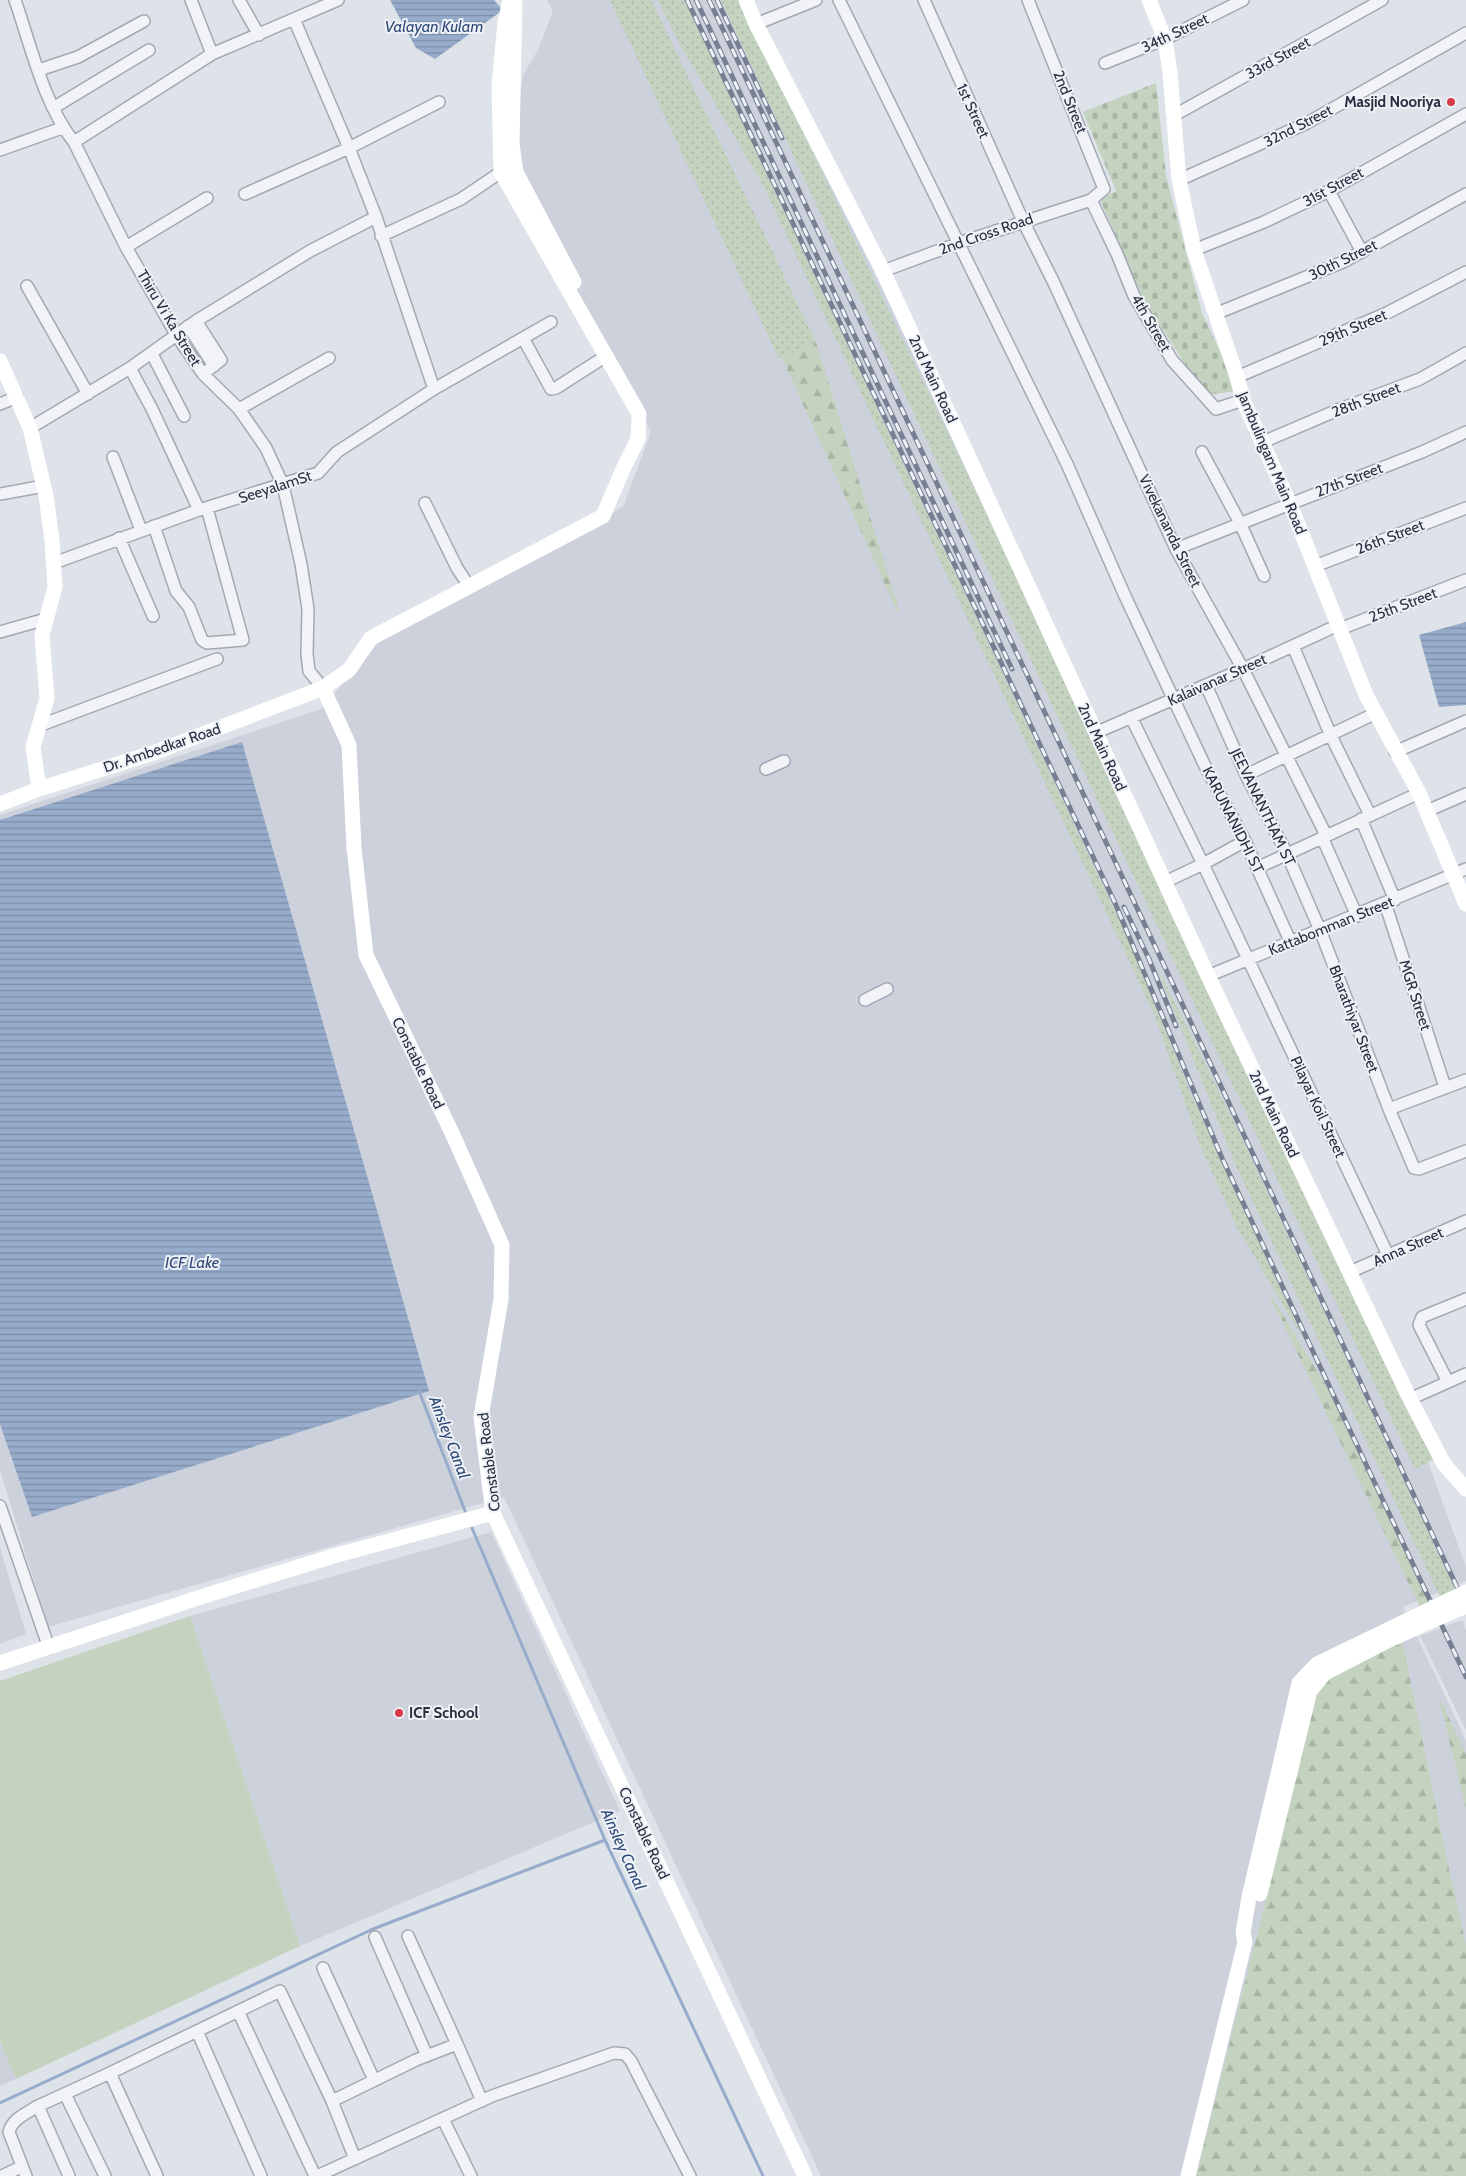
<svg xmlns="http://www.w3.org/2000/svg" width="1466" height="2176" font-family="Cabin,sans-serif">
<style>
.built{fill:#ccd1db}
.grass{fill:url(#grass-dots)}
.forest{fill:url(#forest-firs)}
.cemetery{fill:url(#cemetery-stones)}
.garden{fill:#c3d3bf}
.water{fill:url(#water-rules)}
.lines{fill:none;stroke-linecap:round;stroke-linejoin:round}
.stream{stroke:#97accb;stroke-width:3}
.street-casing{stroke:#a3a8b3;stroke-width:14}
.street{stroke:#f1f3f7;stroke-width:11}
.secondary{stroke:#fff;stroke-width:15}
.rail-casing{stroke:#778093;stroke-width:5}
.rail{stroke:#eef1f6;stroke-width:3;stroke-dasharray:9;stroke-linecap:butt}
.secondary-bridge{stroke:#fff;stroke-width:15}
.poi-dot{fill:#d63b47;stroke:#eef1f6;stroke-width:2}
.labels{text-anchor:middle;stroke-width:4;stroke-linejoin:round;paint-order:stroke}
.street-label{font-size:15px;fill:#272e41;stroke:#eef1f6}
.poi-label{font-size:15px;font-weight:bold;fill:#272e41;stroke:#eef1f6;text-anchor:end}
.water-label{font-size:16px;font-style:italic;fill:#2e4977;stroke:#eef1f6}
</style>
<defs>
<pattern id="grass-dots" width="8" height="8" patternUnits="userSpaceOnUse" patternTransform="scale(1.25)"><rect width="8" height="8" fill="#c3d3bf"/><path d="M2 2h.1M6 6h.1" fill="none" stroke="#a8b5a5" stroke-width="1.8" stroke-linecap="round"/></pattern>
<pattern id="forest-firs" width="22" height="20" patternUnits="userSpaceOnUse" patternTransform="scale(1.25)"><rect width="22" height="20" fill="#c3d3bf"/><path d="M5 1l3.5 6h-7zM16 11l3.5 6h-7z" fill="#a8b5a5"/></pattern>
<pattern id="cemetery-stones" width="16" height="16" patternUnits="userSpaceOnUse" patternTransform="scale(1.25)"><rect width="16" height="16" fill="#c3d3bf"/><path d="M2 7V4a2 2 0 0 1 4 0v3zM10 15v-3a2 2 0 0 1 4 0v3z" fill="#a8b5a5"/></pattern>
<pattern id="water-rules" width="6" height="5" patternUnits="userSpaceOnUse" patternTransform="scale(1.25)"><rect width="6" height="5" fill="#97accb"/><path d="M0 2.5h6" fill="none" stroke="#7b8ca6"/></pattern>
</defs>
<rect width="100%" height="100%" fill="#dee2e9"/>
<path class="built" d="M 547,0 L 743,0 L 1086,714 L 1428,1462 L 1466,1567 L 1466,1581 L 1403,1607 L 1466,1740 L 1466,2176 L 821,2176 L 504,1497 L 48,1627 L 0,1470 L 0,815 L 321,709 L 380,641 L 623,507 L 651,432 L 510,174 L 523,75 L 538,50 L 553,11 Z
M 491,1532 L 620,1811 L 300,1946 L 190,1616 Z
M 0,1548 L 26,1634 L 0,1644 Z
M 1462,1620 L 1466,1630 L 1466,1730 L 1420,1636 Z
M 0,2041 L 16,2079 L 0,2086 Z"/>
<path class="grass" d="M 610,0 L 651,0 L 816,342 L 779,359 Z
M 658,0 L 685,0 L 699,31 L 1133,949 L 1191,1094 L 1305,1342 L 1238,1229 L 1201,1148 L 1153,1012 L 763,185 L 681,46 Z
M 721,0 L 741,0 L 752,27 L 1040,624 L 1128,821 L 1436,1458 L 1415,1469 L 907,399 Z
M 1155,963 L 1224,1101 L 1455,1589 L 1440,1597 L 1237,1168 Z"/>
<path class="forest" d="M 816,342 L 899,610 L 898,613 L 782,358 Z
M 1263,1282 L 1328,1389 L 1430,1604 L 1421,1609 Z
M 1402,1640 L 1445,1851 L 1466,1944 L 1466,2176 L 1196,2176 L 1278,1853 L 1315,1694 L 1326,1680 Z
M 1438,1695 L 1466,1754 L 1466,1808 Z"/>
<path class="cemetery" d="M 1156,83 L 1166,176 L 1202,313 L 1239,391 L 1205,395 L 1143,299 L 1100,199 L 1116,191 L 1083,112 Z"/>
<path class="garden" d="M 190,1616 L 300,1946 L 16,2079 L 0,2041 L 0,1681 Z"/>
<path class="water" d="M 390,0 L 494,0 L 503,10 L 435,59 L 416,48 Z
M 1466,622 L 1466,705 L 1439,707 L 1419,635 Z
M 242,742 L 429,1391 L 32,1517 L 0,1424 L 0,820 Z"/>
<g class="lines">
<path class="stream" d="M 419,1391 L 465,1511
M 472,1528 L 605,1840 L 763,2176
M 0,2103 L 373,1929 L 605,1840"/>
<defs>
<path id="street" d="M 15,0 C 31,46 44,105 74,142 L 126,247 L 177,336 L 203,374 L 239,409 L 266,448 L 283,485 L 301,564 L 308,609 L 307,654 L 309,671 L 323,688
M 191,0 L 212,54
M 239,0 L 259,35
M 839,0 L 1067,464 L 1125,596 L 1205,766 L 1245,841 L 1291,943
M 924,0 L 1023,221 L 1053,281 L 1176,549 L 1243,669 L 1326,835
M 294,19 L 349,148 L 376,217 L 434,389
M 756,24 L 816,0
M 1105,63 L 1165,39 L 1243,0
M 39,70 L 78,57 L 144,21
M 53,108 L 149,50
M 1173,116 L 1382,0
M 74,142 L 212,54 L 338,0
M 0,150 L 62,128
M 1179,180 L 1307,123 L 1466,33
M 1329,191 L 1362,252
M 245,194 L 349,148 L 439,102
M 1091,200 L 1117,254 L 1134,296 L 1172,360 L 1216,409 L 1243,400
M 381,236 L 461,199 L 501,172
M 126,247 L 207,198
M 1194,250 L 1264,222 L 1329,191 L 1466,114
M 883,271 L 959,243 L 1091,200 L 1104,189 L 1028,0
M 27,286 L 88,394
M 1215,314 L 1343,262 L 1466,194
M 196,321 L 221,360 L 203,374
M 188,326 L 214,366
M 523,338 L 551,389 L 556,388 L 606,356
M 152,354 L 184,416
M 130,368 L 152,409 L 199,510
M 1237,377 L 1387,313 L 1466,272
M 0,404 L 17,397
M 239,409 L 329,358
M 30,428 L 130,368 L 196,321 L 310,251 L 376,217
M 1263,442 L 1340,409 L 1420,379 L 1466,353
M 1202,452 L 1240,523 L 1264,576
M 113,457 L 141,530
M 0,494 L 44,486
M 425,503 L 457,568 L 469,586
M 154,526 L 176,591 L 189,607 L 202,640 L 207,643 L 243,640 L 207,508
M 119,538 L 153,616
M 1176,549 L 1422,452 L 1466,432
M 54,563 L 199,510 L 318,473 L 337,452 L 434,389 L 551,322
M 1315,566 L 1466,508
M 1340,629 L 1466,580
M 0,632 L 46,619
M 1293,646 L 1331,736 L 1370,815
M 1206,685 L 1246,775 L 1287,854 L 1320,930 L 1389,1109 L 1414,1168 L 1419,1169 L 1466,1151
M 1131,717 L 1203,864 L 1388,1255
M 41,725 L 217,659
M 1095,733 L 1243,669 L 1338,625
M 1395,752 L 1466,721
M 766,769 L 784,761
M 1246,775 L 1374,714
M 1427,811 L 1466,794
M 1361,819 L 1395,900
M 1322,837 L 1357,916
M 1257,868 L 1419,793
M 1165,882 L 1203,864 L 1245,841
M 1385,903 L 1445,1087
M 1208,976 L 1466,869
M 865,1000 L 887,989
M 1389,1109 L 1466,1080
M 1350,1272 L 1466,1221
M 1448,1382 L 1419,1325 L 1422,1317 L 1466,1299
M 1410,1399 L 1466,1374
M 0,1506 L 49,1648
M 408,1936 L 457,2044
M 375,1937 L 427,2056
M 323,1968 L 374,2080
M 238,2011 L 315,2176
M 197,2031 L 261,2176
M 110,2073 L 280,1991 L 332,2101 L 355,2159
M 65,2094 L 105,2176
M 332,2101 L 416,2060 L 457,2044 L 482,2101
M 443,2119 L 471,2176
M 2,2176 L 21,2167
M 26,2176 L 9,2132 C 12,2119 27,2113 38,2106
M 69,2176 L 38,2106 L 110,2073 L 157,2176
M 317,2176 L 492,2096 L 614,2053 L 625,2054 L 631,2061 L 690,2176"/>
</defs>
<use href="#street" class="street-casing"/>
<use href="#street" class="street"/>
<path class="secondary" d="M 746,0 L 756,24 L 883,271 L 1208,976 L 1410,1399 L 1444,1464 L 1466,1489
M 1149,0 L 1165,39 L 1170,73 L 1179,180 L 1194,250 L 1237,377 L 1243,400 L 1290,504 L 1366,695 L 1419,793 L 1466,904
M 0,361 L 30,428 L 46,496 L 52,540 L 55,587 L 42,635 L 47,698 L 33,747 L 39,789
M 323,688 L 349,745 L 354,848 L 366,955 L 452,1133 L 502,1245 L 501,1299 L 481,1417 L 493,1513 L 805,2176
M 0,804 L 39,789 L 156,752 L 323,688 L 349,670 L 371,638 L 603,516 L 624,467 L 638,439 L 639,414 L 501,172 L 499,86 L 505,22 L 510,0
M 0,1663 L 204,1596 L 337,1555 L 493,1513
M 1260,1894 L 1310,1691 L 1325,1673 L 1383,1643 L 1418,1627
M 1188,2176 L 1245,1942 L 1243,1933 L 1249,1897 L 1285,1744"/>
<defs>
<path id="rail" d="M 687,0 L 1115,903 L 1222,1158 L 1466,1677
M 696,0 L 1012,669
M 709,0 L 1466,1606
M 717,0 L 782,138
M 1124,907 L 1149,959 L 1176,1026"/>
</defs>
<use href="#rail" class="rail-casing"/>
<use href="#rail" class="rail"/>
<path class="secondary-bridge" d="M 515,0 L 512,144 L 516,172 L 574,282
M 1418,1627 L 1466,1606
M 1285,1744 L 1299,1683 L 1317,1664 L 1466,1592"/>
</g>
<g class="poi-dot">
<circle cx="1451" cy="102" r="5"/>
<circle cx="399" cy="1713" r="5"/>
</g>
<g class="labels">
<g class="street-label">
<text transform="translate(1175 33) rotate(-25)" y="5">34th Street</text>
<text transform="translate(1278 58) rotate(-29)" y="5">33rd Street</text>
<text transform="translate(1070 102) rotate(68)" y="5">2nd Street</text>
<text transform="translate(973 111) rotate(65)" y="5">1st Street</text>
<text transform="translate(1298 126) rotate(-27)" y="5">32nd Street</text>
<text transform="translate(1333 187) rotate(-28)" y="5">31st Street</text>
<text transform="translate(986 234) rotate(-19)" y="5">2nd Cross Road</text>
<text transform="translate(1343 260) rotate(-26)" y="5">30th Street</text>
<text transform="translate(169 318) rotate(59)" y="5">Thiru Vi Ka Street</text>
<text transform="translate(1151 323) rotate(60)" y="5">4th Street</text>
<text transform="translate(1353 328) rotate(-23)" y="5">29th Street</text>
<text transform="translate(933 379) rotate(65)" y="5">2nd Main Road</text>
<text transform="translate(1366 400) rotate(-21)" y="5">28th Street</text>
<text transform="translate(1272 463) rotate(67)" y="5">Jambulingam Main Road</text>
<text transform="translate(1349 480) rotate(-21)" y="5">27th Street</text>
<text transform="translate(275 487) rotate(-18)" y="5">SeeyalamSt</text>
<text transform="translate(1170 531) rotate(64)" y="5">Vivekananda Street</text>
<text transform="translate(1390 537) rotate(-21)" y="5">26th Street</text>
<text transform="translate(1403 605) rotate(-21)" y="5">25th Street</text>
<text transform="translate(1217 680) rotate(-24)" y="5">Kalaivanar Street</text>
<text transform="translate(1102 747) rotate(65)" y="5">2nd Main Road</text>
<text transform="translate(162 748) rotate(-19)" y="5">Dr. Ambedkar Road</text>
<text transform="translate(1263 807) rotate(64)" y="5">JEEVANANTHAM ST</text>
<text transform="translate(1233 820) rotate(63)" y="5">KARUNANIDHI ST</text>
<text transform="translate(1331 926) rotate(-22)" y="5">Kattabomman Street</text>
<text transform="translate(1415 995) rotate(72)" y="5">MGR Street</text>
<text transform="translate(1354 1019) rotate(69)" y="5">Bharathiyar Street</text>
<text transform="translate(418 1063) rotate(64)" y="5">Constable Road</text>
<text transform="translate(1318 1107) rotate(65)" y="5">Pilayar Koil Street</text>
<text transform="translate(1274 1114) rotate(64)" y="5">2nd Main Road</text>
<text transform="translate(1408 1247) rotate(-24)" y="5">Anna Street</text>
<text transform="translate(489 1462) rotate(-97)" y="5">Constable Road</text>
<text transform="translate(644 1833) rotate(65)" y="5">Constable Road</text>
</g>
<g class="poi-label">
<text x="1441" y="107">Masjid Nooriya</text>
<text x="409" y="1718" text-anchor="start">ICF School</text>
</g>
<g class="water-label">
<text x="434" y="32">Valayan Kulam</text>
<text x="192" y="1268">ICF Lake</text>
<text transform="translate(450 1437) rotate(69)" y="6">Ainsley Canal</text>
<text transform="translate(624 1849) rotate(66)" y="6">Ainsley Canal</text>
</g>
</g>
</svg>
